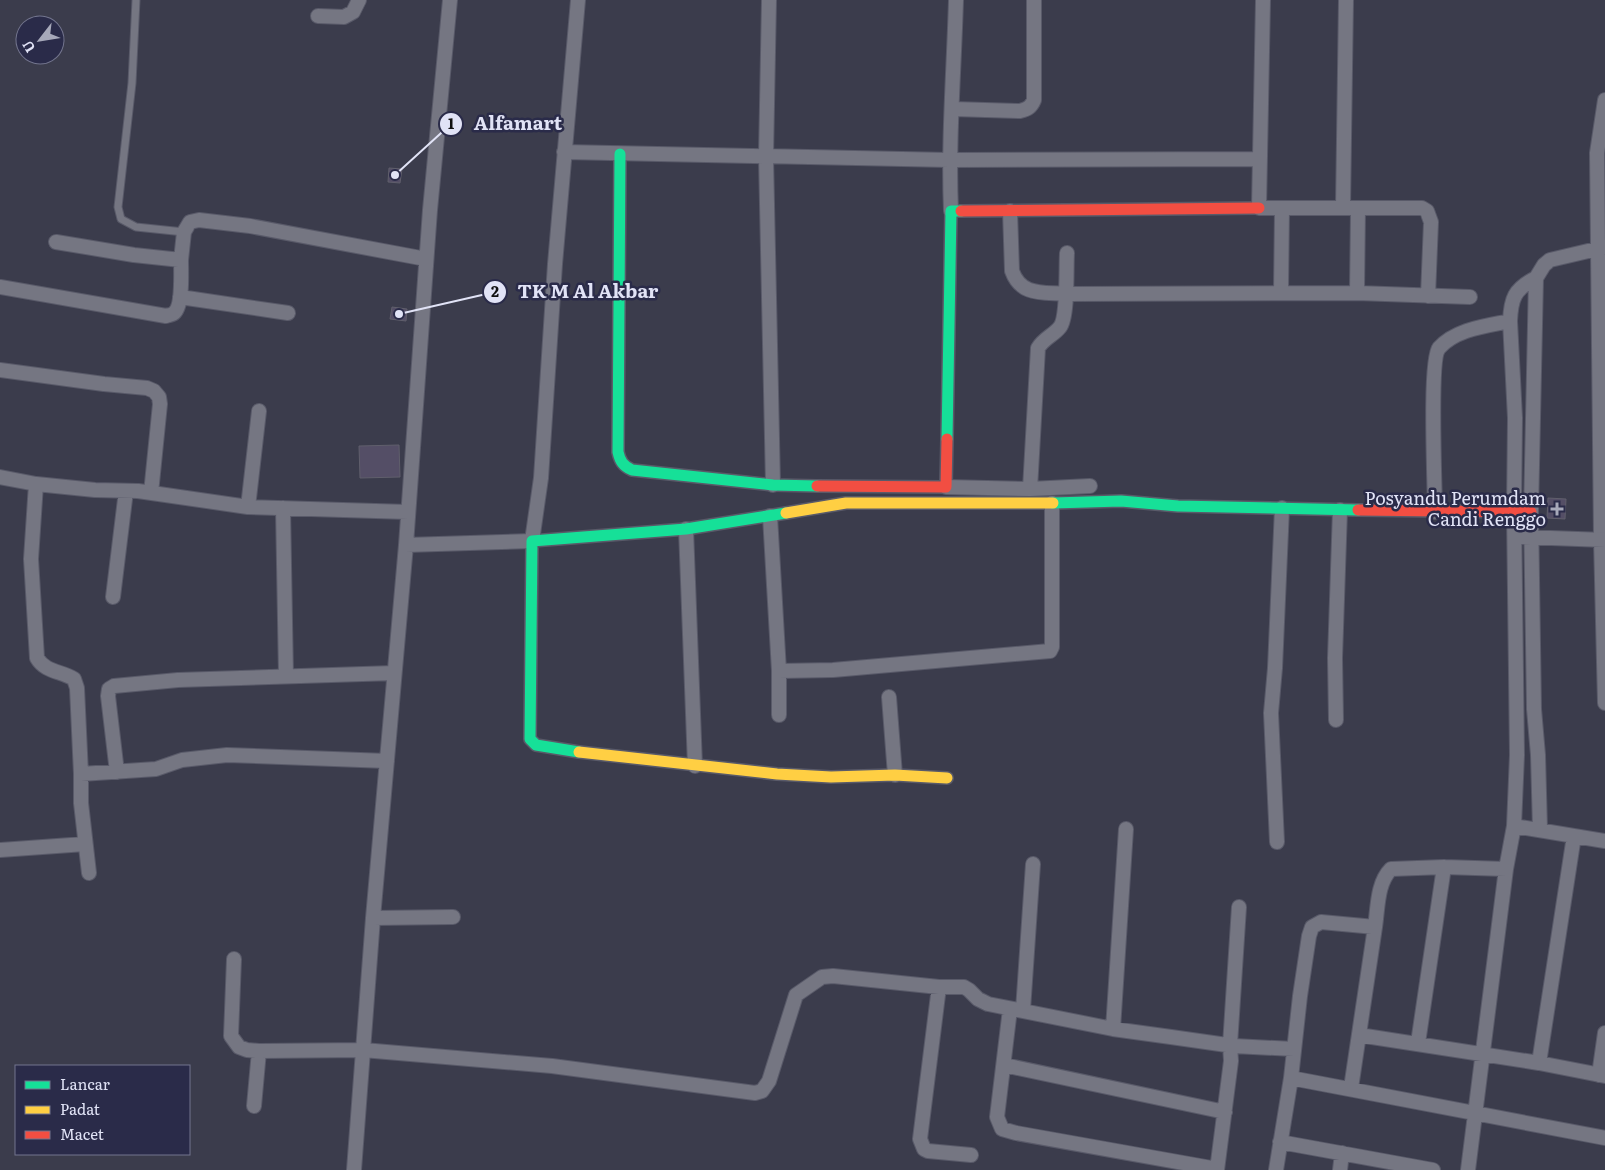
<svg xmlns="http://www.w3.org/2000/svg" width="1605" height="1170" font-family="Literata,serif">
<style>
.building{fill:#544e66;stroke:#605f6c}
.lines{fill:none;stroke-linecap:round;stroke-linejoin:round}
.lane-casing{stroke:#595a69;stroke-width:9}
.street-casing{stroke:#595a69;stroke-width:16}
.fast-casing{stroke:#595a69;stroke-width:14}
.slow-casing{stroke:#595a69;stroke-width:14}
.jam-casing{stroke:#595a69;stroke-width:14}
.lane{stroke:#757682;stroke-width:7}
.street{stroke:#757682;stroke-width:14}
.fast{stroke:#16e098;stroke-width:11}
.slow{stroke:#ffcf43;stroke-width:11}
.jam{stroke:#f24e42;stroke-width:11}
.poi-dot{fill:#a7a9ba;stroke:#2a2b49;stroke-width:2}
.labels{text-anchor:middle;stroke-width:5;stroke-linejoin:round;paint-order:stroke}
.poi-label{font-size:18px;fill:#e1e3f6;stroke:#2a2b49;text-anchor:end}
.leader{fill:none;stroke:#e1e3f6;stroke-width:2}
.callout-dot{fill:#e1e3f6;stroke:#2a2b49;stroke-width:2}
.mark-label{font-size:15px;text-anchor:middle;font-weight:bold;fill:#111}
.callout-label{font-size:19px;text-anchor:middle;font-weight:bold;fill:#e1e3f6;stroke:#2a2b49;stroke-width:5;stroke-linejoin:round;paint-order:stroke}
</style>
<rect width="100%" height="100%" fill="#3b3c4c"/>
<path class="building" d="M 389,168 L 402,169 L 400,183 L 388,182 Z
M 392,307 L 407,309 L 406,321 L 390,319 Z
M 399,445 L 400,477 L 360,478 L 359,446 Z
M 1548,498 L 1566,499 L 1565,519 L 1547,518 Z"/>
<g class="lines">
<defs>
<path id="lane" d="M 136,0 L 132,83 L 118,207 L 121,219 L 136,227 L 184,232"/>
<path id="street" d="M 769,0 L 766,157 L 773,485
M 1263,0 L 1259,208 L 1422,208 L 1427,211 L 1431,222 L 1428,296
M 318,16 L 344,17 L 353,12 L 359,0
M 1605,100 L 1597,153 L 1601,540 L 1605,703
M 953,109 L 1020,111 C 1028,109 1031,107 1034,100 L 1034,0
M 564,152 L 949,160 L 1260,159
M 1343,208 L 1346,0
M 951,211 C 948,141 954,70 956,0
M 1010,211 L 1012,271 C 1021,296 1042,292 1065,294 L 1357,293 L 1470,297
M 56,242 L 134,255 L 181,260 L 184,232 L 190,222 L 199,220 L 250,226 L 426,259
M 0,287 L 166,316 C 169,315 172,315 174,313 C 183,306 181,271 181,260
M 1281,293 L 1282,208
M 1357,293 L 1358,209
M 180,297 L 288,313
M 0,370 L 104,384 L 147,388 L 154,391 L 159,397 L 160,404 L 151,493
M 0,477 L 36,484
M 946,487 L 1030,489 L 1090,486
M 1030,489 L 1038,348 C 1044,338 1054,335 1060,327 C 1068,317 1066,268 1067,253
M 248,507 L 259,411
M 283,508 L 286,676
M 1435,512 C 1435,488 1429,360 1439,348 C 1456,329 1486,326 1510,321
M 770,516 L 779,671 L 779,715
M 686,529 L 695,766
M 1523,537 L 1605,540
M 406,545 L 532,541 L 541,478 L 555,264 L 578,0
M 113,597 L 126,491
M 779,671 L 833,670 L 1050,651 L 1052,647 L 1052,503
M 889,697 L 895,775
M 1336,720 L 1335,658 L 1340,510
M 117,772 L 108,696 L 109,689 L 114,686 L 178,680 L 394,673
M 81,774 L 77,688 L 74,679 C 61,671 45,672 37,658 L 31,559 L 36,484 L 95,490 L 138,491 L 248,507 L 408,512
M 1514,826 L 1605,841
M 1540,829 L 1538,755 L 1534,709 L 1531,512 L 1536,278 L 1544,265 L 1550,260 L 1605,247
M 1277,842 L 1271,713 L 1275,668 L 1282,508
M 0,850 L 85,844
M 89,873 L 81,803 L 81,774 L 156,769 L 182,760 L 227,755 L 387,761
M 373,918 L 453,917
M 1375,927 C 1378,907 1377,883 1391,869 L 1444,867 L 1506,869
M 234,959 L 231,1036 L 239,1047 L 247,1050 L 259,1051
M 939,987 L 920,1139 L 924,1149 L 928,1151 L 971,1155
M 1010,1009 L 997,1117 L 1002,1129 L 1016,1133 L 1217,1169
M 1023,1010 L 1033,864
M 1113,1029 L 1126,829
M 1359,1035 L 1539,1063 L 1605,1076
M 1418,1043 L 1444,867
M 1539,1063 L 1574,836
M 1004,1065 L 1225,1112
M 1599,1075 L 1605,1033
M 1291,1078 L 1605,1138
M 254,1106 L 259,1051 L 363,1050 L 552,1066 L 755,1093 L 762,1091 L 769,1081 L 796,995 L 822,977 L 833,976 L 939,987 L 964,987 L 969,990 L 978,999 L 988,1004 L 1113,1029 L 1171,1037 L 1234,1046 L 1294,1049
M 1280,1142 L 1433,1170
M 354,1170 L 373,918 L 406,545 L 430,210 L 450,0
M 1217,1170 L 1231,1061 L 1230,1045 L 1239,907
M 1276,1170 L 1291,1078 L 1300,996 L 1309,936 L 1312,927 L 1321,922 L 1375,927 L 1351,1088
M 1340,1170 L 1342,1153
M 1468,1170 L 1506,869 L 1514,826 L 1517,755 L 1514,511 L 1515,418 L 1510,321 C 1511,299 1514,289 1536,278"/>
<path id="fast" d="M 620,154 L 618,452 C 620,461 623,466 632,470 L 773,485 L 817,486
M 947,439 L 951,211 L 961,211
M 1053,503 L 1121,501 L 1178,506 L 1358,510
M 579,752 L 536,745 L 530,739 L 532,541 L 686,529 L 786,513"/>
<path id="slow" d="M 786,513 L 846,503 L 1053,503
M 579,752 L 777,774 L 831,777 L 895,775 L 947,778"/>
<path id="jam" d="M 961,211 L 1259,208
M 817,486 L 946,487 L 947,439
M 1358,510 L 1531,512"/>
</defs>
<use href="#lane" class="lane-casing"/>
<use href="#street" class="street-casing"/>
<use href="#fast" class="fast-casing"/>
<use href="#slow" class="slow-casing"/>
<use href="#jam" class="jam-casing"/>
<use href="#lane" class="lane"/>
<use href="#street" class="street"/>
<use href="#fast" class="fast"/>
<use href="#slow" class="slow"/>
<use href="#jam" class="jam"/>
</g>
<path class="poi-dot" d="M1554.5 501.5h5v5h5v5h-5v5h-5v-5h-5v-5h5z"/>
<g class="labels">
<g class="poi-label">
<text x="1546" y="505">Posyandu Perumdam<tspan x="1546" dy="21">Candi Renggo</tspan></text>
</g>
</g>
<path class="leader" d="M395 175L451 124M399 314L495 292"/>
<g class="callout-dot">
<circle cx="395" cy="175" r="5"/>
<circle cx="399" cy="314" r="5"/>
<circle cx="451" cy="124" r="12"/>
<circle cx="495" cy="292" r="12"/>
</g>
<g class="mark-label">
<text x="451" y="129">1</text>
<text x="495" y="297">2</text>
</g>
<g class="callout-label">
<text x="518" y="130">Alfamart</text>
<text x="588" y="298">TK M Al Akbar</text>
</g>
<rect x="15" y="1065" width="175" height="90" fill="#2a2b49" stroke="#73758e"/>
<rect x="25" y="1081" width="25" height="8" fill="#16e098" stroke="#73758e"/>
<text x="60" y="1090" font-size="15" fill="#e1e3f6">Lancar</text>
<rect x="25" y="1106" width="25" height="8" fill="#ffcf43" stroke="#73758e"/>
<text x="60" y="1115" font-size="15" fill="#e1e3f6">Padat</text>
<rect x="25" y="1131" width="25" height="8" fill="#f24e42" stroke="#73758e"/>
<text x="60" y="1140" font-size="15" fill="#e1e3f6">Macet</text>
<g transform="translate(40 40) rotate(239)"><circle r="24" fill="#2a2b49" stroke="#73758e"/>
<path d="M0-4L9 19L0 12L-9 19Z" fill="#a7a9ba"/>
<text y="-8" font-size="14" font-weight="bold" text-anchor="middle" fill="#e1e3f6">U</text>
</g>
</svg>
